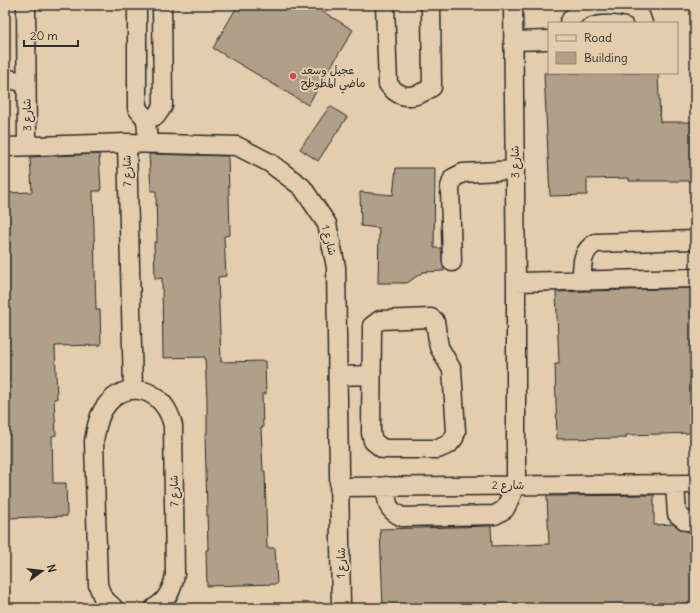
<svg xmlns="http://www.w3.org/2000/svg" width="700" height="613" font-family="Delius,'Playpen Sans Arabic',sans-serif">
<style>
.building{fill:#b0a089;stroke:#2b2b2b}
.lines{fill:none;stroke-linecap:round;stroke-linejoin:round}
.minor-casing{stroke:#2b2b2b;stroke-width:21}
.minor{stroke:#e4cdad;stroke-width:18}
.poi-dot{fill:#d1495b;stroke:#e4cdad;stroke-width:1.5}
.labels{text-anchor:middle;stroke-width:4;stroke-linejoin:round;paint-order:stroke}
.poi-label{font-size:11px;fill:#2b2b2b;stroke:#e4cdad;text-anchor:start}
.street-label{font-size:11px;fill:#2b2b2b;stroke:#e4cdad}
</style>
<rect width="100%" height="100%" fill="#e4cdad"/>
<filter id="ink" filterUnits="userSpaceOnUse"><feTurbulence type="fractalNoise" baseFrequency=".025" numOctaves="2"/><feDisplacementMap in="SourceGraphic" scale="8" xChannelSelector="R" yChannelSelector="G"/><feConvolveMatrix kernelMatrix="1 2 1 2 8 2 1 2 1" color-interpolation-filters="sRGB"/></filter>
<g filter="url(#ink)">
<path class="building" d="M 238,5 L 312,5 L 353,30 L 308,105 L 213,48 Z
M 544,73 L 658,73 L 660,122 L 695,122 L 695,181 L 629,181 L 629,178 L 587,179 L 587,195 L 550,196 Z
M 330,106 L 347,117 L 318,161 L 300,149 Z
M 99,154 L 101,191 L 93,191 L 96,310 L 100,310 L 101,345 L 55,346 L 57,399 L 54,399 L 56,435 L 52,436 L 53,483 L 66,483 L 67,516 L 6,518 L 5,193 L 32,192 L 30,157 Z
M 149,154 L 228,156 L 230,235 L 224,236 L 226,276 L 218,277 L 221,362 L 265,361 L 266,394 L 262,394 L 263,428 L 261,428 L 263,471 L 265,471 L 267,548 L 275,548 L 277,584 L 207,586 L 206,550 L 208,550 L 205,434 L 207,434 L 207,402 L 205,357 L 163,358 L 162,278 L 155,279 L 154,242 L 157,242 L 156,191 L 151,191 Z
M 396,168 L 435,168 L 434,248 L 441,248 L 444,271 L 423,272 L 407,283 L 378,283 L 379,228 L 361,226 L 360,192 L 393,195 Z
M 695,288 L 695,433 L 626,435 L 626,438 L 557,439 L 555,364 L 559,364 L 556,292 Z
M 654,495 L 654,525 L 673,524 L 686,531 L 695,532 L 695,604 L 654,606 L 654,608 L 383,608 L 380,529 L 491,526 L 492,546 L 549,544 L 547,496 Z"/>
<g class="lines">
<defs>
<path id="minor" d="M 26,5 L 27,146
M 137,5 L 137,108 L 146,119
M 385,5 L 388,84 C 401,101 416,98 432,87 L 431,6 L 429,5
M 569,23 C 579,1 621,2 639,12 L 643,23
M 513,41 L 549,40
M 5,78 L 26,83
M 127,143 L 133,390
M 148,143 L 146,119 L 156,116 L 163,106 L 162,5
M 5,147 L 127,143 L 237,146 L 270,163 L 302,187 L 327,224 L 336,267 L 341,608
M 452,262 L 450,187 L 453,178 L 463,173 L 515,170
M 582,280 C 582,265 581,251 596,243 L 695,240
M 516,282 L 695,278
M 431,318 L 435,321 L 439,347 L 452,370 L 456,431 L 454,438 L 449,444 L 438,449 L 383,449 L 373,441 L 371,433 L 372,326 L 380,320 Z
M 338,376 L 371,375
M 675,485 L 677,514 L 686,521 L 695,521
M 386,486 C 387,503 386,509 402,517 L 495,515 L 505,509 L 516,485 L 516,282 L 513,5
M 340,487 L 695,484
M 114,608 L 103,598 L 98,585 L 94,441 C 96,430 98,416 105,407 C 128,375 166,391 173,426 L 175,574 C 173,588 167,601 154,608"/>
</defs>
<use href="#minor" class="minor-casing"/>
<use href="#minor" class="minor"/>
</g>
</g>
<circle class="poi-dot" cx="293" cy="76" r="4"/>
<g class="labels">
<g class="poi-label">
<text x="301" y="74">عجيل وسعد<tspan x="301" dy="13">ماضي المطوطح</tspan></text>
</g>
<g class="street-label">
<text transform="translate(27 115) rotate(-91)" y="4">شارع 3</text>
<text transform="translate(515 162) rotate(-91)" y="4">شارع 3</text>
<text transform="translate(127 171) rotate(-91)" y="4">شارع 7</text>
<text transform="translate(329 240) rotate(75)" y="4">شارع 1</text>
<text x="508" y="489">شارع 2</text>
<text transform="translate(174 491) rotate(-91)" y="4">شارع 7</text>
<text transform="translate(341 563) rotate(-90)" y="4">شارع 1</text>
</g>
</g>
<rect width="700" height="613" fill="none" stroke="#e4cdad" stroke-width="20"/>
<rect x="10" y="10" width="680" height="593" fill="none" stroke="#2b2b2b" stroke-width="1.5" filter="url(#ink)"/>
<rect x="548" y="22" width="130" height="52" fill="#e4cdad" stroke="#9a8c79"/>
<rect x="556" y="35" width="20" height="6" fill="#e4cdad" stroke="#9a8c79"/>
<text x="584" y="42" font-size="12" fill="#2b2b2b">Road</text>
<rect x="556" y="52" width="20" height="12" fill="#b0a089" stroke="#9a8c79"/>
<text x="584" y="62" font-size="12" fill="#2b2b2b">Building</text>
<g transform="translate(42 571) rotate(75)" stroke="#e4cdad" stroke-width="3" paint-order="stroke">
<path d="M0-3L7 15L0 10L-7 15Z" fill="#2b2b2b"/>
<text y="-6" font-size="11" font-weight="bold" text-anchor="middle" fill="#2b2b2b">N</text>
</g>
<path d="M24 40v6h54v-6" fill="none" stroke="#2b2b2b" stroke-width="2"/>
<text x="30" y="40" font-size="12" fill="#2b2b2b" stroke="#e4cdad" stroke-width="3" paint-order="stroke">20 m</text>
</svg>
